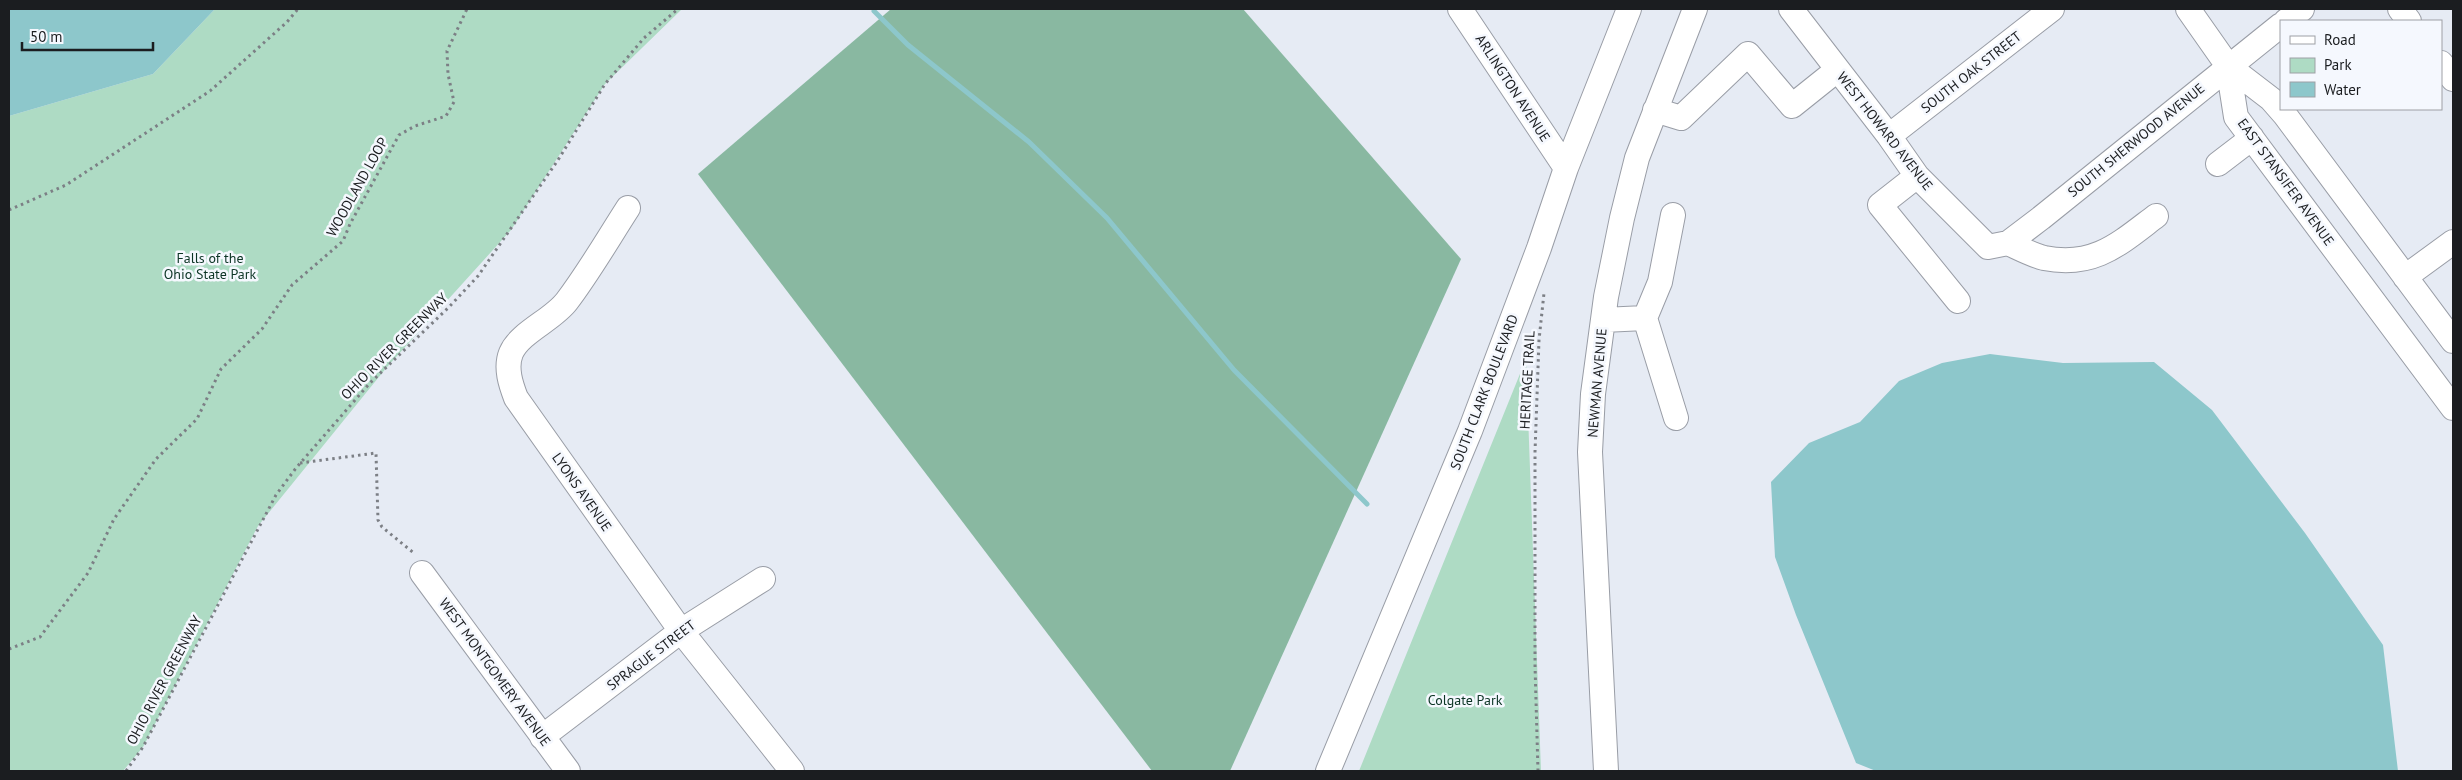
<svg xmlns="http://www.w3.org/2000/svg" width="2462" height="780" font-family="'PT Sans',sans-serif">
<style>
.green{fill:#aedbc4}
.forest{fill:#89b8a1}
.water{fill:#8dc7cb}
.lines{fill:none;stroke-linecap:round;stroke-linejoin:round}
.stream{stroke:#8dc7cb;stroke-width:5}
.minor-casing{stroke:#999da6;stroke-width:26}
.path{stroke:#7c7f85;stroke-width:3;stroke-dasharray:2.5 4;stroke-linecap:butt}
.minor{stroke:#fff;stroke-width:24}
.labels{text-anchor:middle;stroke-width:5;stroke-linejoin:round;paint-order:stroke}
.street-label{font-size:14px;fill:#1b1d20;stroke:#f5f8fe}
.park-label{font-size:14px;fill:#0c3525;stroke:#f5f8fe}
</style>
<rect width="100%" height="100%" fill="#e6ebf4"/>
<path class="green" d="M 215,9 L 682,9 L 605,84 L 511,230 L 387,367 L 258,526 L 143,747 L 123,771 L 9,771 L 9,116 L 153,74 Z
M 1526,359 L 1541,771 L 1359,771 Z"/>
<path class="forest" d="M 891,9 L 1243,9 L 1461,259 L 1230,771 L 1152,771 L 698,174 Z"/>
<path class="water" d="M 9,9 L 215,9 L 153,74 L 9,116 Z
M 1990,354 L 2063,363 L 2154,362 L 2212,410 L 2305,533 L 2383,645 L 2398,771 L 1876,771 L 1856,763 L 1796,615 L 1775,557 L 1771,482 L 1809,443 L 1860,422 L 1899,381 L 1942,363 Z"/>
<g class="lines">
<path class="stream" d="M 874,11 L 908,45 L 1029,142 L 1107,218 L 1234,370 L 1367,504"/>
<defs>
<path id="minor" d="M 1460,9 L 1566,168
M 1791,9 L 1889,136 L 1917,176 L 1988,247 L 2008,243 L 2041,218 L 2281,25
M 2188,9 L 2228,66 L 2271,99 L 2285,115 L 2453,341
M 2400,9 L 2409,21
M 2286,21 L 2302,9
M 2441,63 L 2453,79
M 2228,66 L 2236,117 L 2453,408
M 1655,110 L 1681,118 L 1748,54 L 1792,106 L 1837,70
M 1889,136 L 2052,9
M 2218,164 L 2252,138
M 1917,176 L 1880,205 L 1958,301
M 628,208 C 608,239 589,272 567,301 C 553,320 520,332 511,353 C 505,368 511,385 516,398 L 681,631 L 792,771
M 2008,243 C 2019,248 2032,255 2044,258 C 2094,268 2119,244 2156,216
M 2405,277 L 2453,242
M 1645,318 L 1676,418
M 1603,320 L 1645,318 L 1660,282 L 1673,215
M 422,573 L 568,771
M 542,737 L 681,631 L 763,579
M 1328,771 L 1470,431 L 1539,248 L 1566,168 L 1629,9
M 1606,771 L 1590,452 L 1593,394 L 1606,297 L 1622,218 L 1637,158 L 1695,9"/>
</defs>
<use href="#minor" class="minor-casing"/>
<path class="path" d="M 9,210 L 66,185 L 210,91 L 287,22 L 298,9
M 300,463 L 376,453 L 378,520 L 382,527 L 415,554
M 9,649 L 40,637 L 88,573 L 114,519 L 156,459 L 197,419 L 221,369 L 262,329 L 292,285 L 343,241 L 350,224 L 399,135 L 415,126 L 446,116 L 454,102 L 448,74 L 447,51 L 467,9
M 126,771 L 143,747 L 276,495 L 296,468 L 369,384 L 449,307 L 478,276 L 558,160 L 605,84 L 644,38 L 678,9
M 1538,771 L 1535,665 L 1535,452 L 1539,340 L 1544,293"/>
<use href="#minor" class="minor"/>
</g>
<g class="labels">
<g class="street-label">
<text transform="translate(1971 72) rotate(-38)" y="5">SOUTH OAK STREET</text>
<text transform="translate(1513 88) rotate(57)" y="5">ARLINGTON AVENUE</text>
<text transform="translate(1885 131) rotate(52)" y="5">WEST HOWARD AVENUE</text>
<text transform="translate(2136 140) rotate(-39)" y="5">SOUTH SHERWOOD AVENUE</text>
<text transform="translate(2286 182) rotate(54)" y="5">EAST STANSIFER AVENUE</text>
<text transform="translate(357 187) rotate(-61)" y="5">WOODLAND LOOP</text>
<text transform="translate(394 346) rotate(-45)" y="5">OHIO RIVER GREENWAY</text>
<text transform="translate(1527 380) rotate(-87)" y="5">HERITAGE TRAIL</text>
<text transform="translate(1597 383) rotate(-85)" y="5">NEWMAN AVENUE</text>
<text transform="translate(1484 392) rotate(-69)" y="5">SOUTH CLARK BOULEVARD</text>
<text transform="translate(582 492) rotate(55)" y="5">LYONS AVENUE</text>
<text transform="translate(651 655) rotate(-37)" y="5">SPRAGUE STREET</text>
<text transform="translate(495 672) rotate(54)" y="5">WEST MONTGOMERY AVENUE</text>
<text transform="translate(164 680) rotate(-62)" y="5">OHIO RIVER GREENWAY</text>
</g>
<g class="park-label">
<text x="210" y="263">Falls of the<tspan x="210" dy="16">Ohio State Park</tspan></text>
<text x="1465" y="705">Colgate Park</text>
</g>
</g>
<rect width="2462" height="780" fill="none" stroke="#1b1d20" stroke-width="20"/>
<rect x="2280" y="20" width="162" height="90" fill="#f5f8fe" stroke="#9ea0a5"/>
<rect x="2290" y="36" width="25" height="8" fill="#ffffff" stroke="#9ea0a5"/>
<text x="2324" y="45" font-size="15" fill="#1b1d20">Road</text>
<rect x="2290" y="58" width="25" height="15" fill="#aedbc4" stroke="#9ea0a5"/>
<text x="2324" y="70" font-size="15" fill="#1b1d20">Park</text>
<rect x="2290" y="82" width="25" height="15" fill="#8dc7cb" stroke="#9ea0a5"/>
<text x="2324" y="95" font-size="15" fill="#1b1d20">Water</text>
<path d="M22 42v8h131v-8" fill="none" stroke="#1b1d20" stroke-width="2.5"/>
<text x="30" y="42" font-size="15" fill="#1b1d20" stroke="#f5f8fe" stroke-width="4" paint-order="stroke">50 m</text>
</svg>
